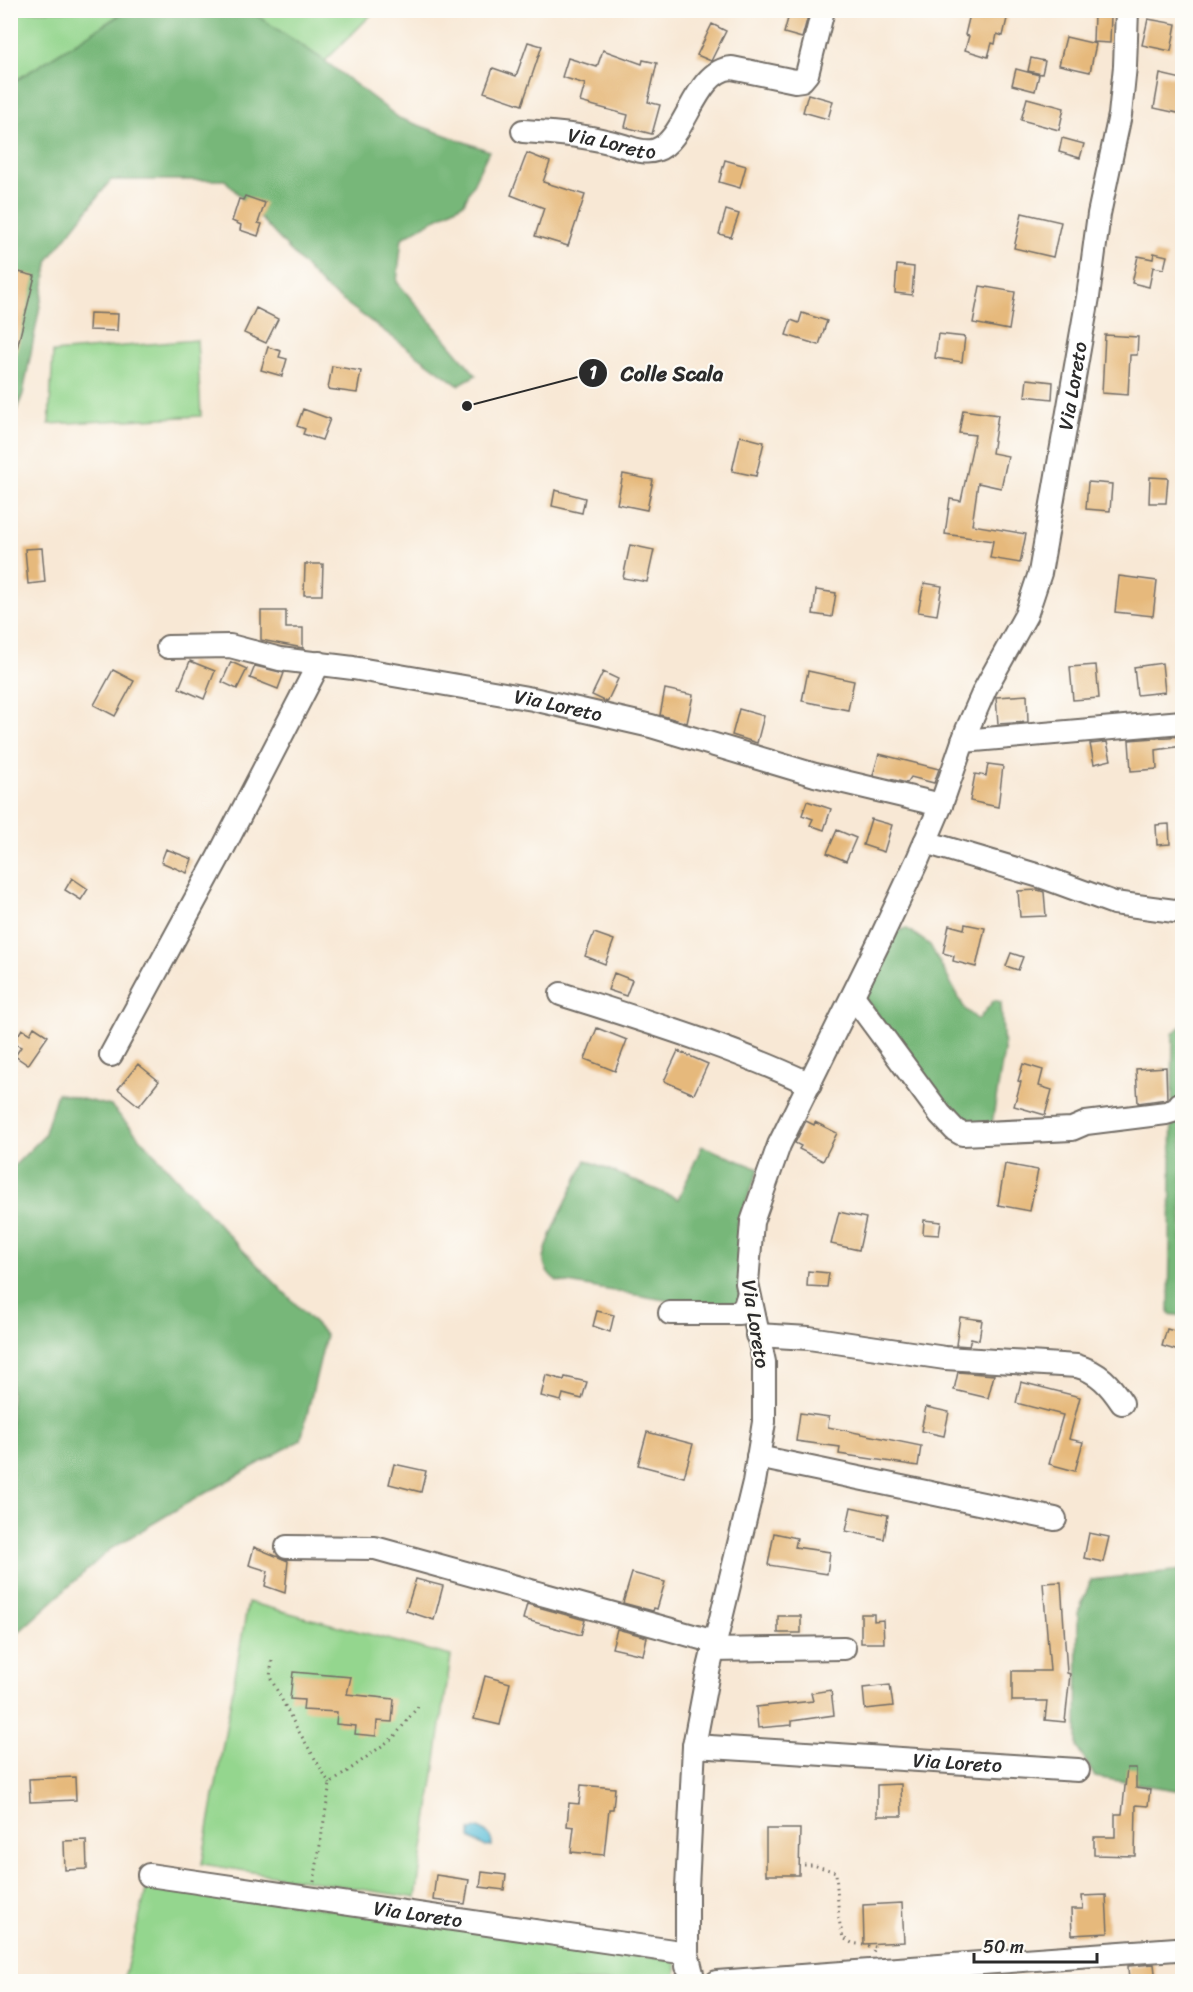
<svg xmlns="http://www.w3.org/2000/svg" width="1193" height="1992" font-family="Sriracha,sans-serif">
<style>
.green{fill:#94d68e;stroke:#60805c;stroke-width:1.5}
.forest{fill:#77b779;stroke:#517152;stroke-width:1.5}
.water{fill:#5abed8;stroke:#427482;stroke-width:1.5}
.building{fill:#e6b97b}
.lines{fill:none;stroke-linecap:round;stroke-linejoin:round}
.minor-casing{stroke:#736d66;stroke-width:26}
.path{stroke:#736d66;stroke-width:3;stroke-dasharray:1.5 4.5;stroke-linecap:butt}
.minor{stroke:#fff;stroke-width:22}
.labels{text-anchor:middle;stroke-width:4.5;stroke-linejoin:round;paint-order:stroke}
.street-label{font-size:20px;fill:#2b2b2b;stroke:#fdfcf7}
.leader{fill:none;stroke:#2b2b2b;stroke-width:2}
.callout-dot{fill:#2b2b2b;stroke:#fdfcf7;stroke-width:2}
.mark-label{font-size:18px;text-anchor:middle;font-weight:bold;fill:#fff}
.callout-label{font-size:21px;text-anchor:middle;font-weight:bold;fill:#2b2b2b;stroke:#fdfcf7;stroke-width:4.5;stroke-linejoin:round;paint-order:stroke}
</style>
<rect width="100%" height="100%" fill="#fdfcf7"/>
<filter id="ink" filterUnits="userSpaceOnUse"><feTurbulence type="fractalNoise" baseFrequency=".0167" numOctaves="2"/><feDisplacementMap in="SourceGraphic" scale="12" xChannelSelector="R" yChannelSelector="G"/><feConvolveMatrix kernelMatrix="1 2 1 2 8 2 1 2 1" color-interpolation-filters="sRGB"/></filter>
<filter id="wash" filterUnits="userSpaceOnUse"><feTurbulence type="fractalNoise" baseFrequency=".008" numOctaves="4" result="noise"/><feDisplacementMap in="SourceGraphic" scale="24" xChannelSelector="R" yChannelSelector="G"/><feGaussianBlur stdDeviation="1.35" result="paint"/><feColorMatrix in="noise" values="0 0 0 0 0 0 0 0 0 0 0 0 0 0 0 0 0 1.4 0 .05"/><feComposite in="paint" operator="in"/></filter>
<g filter="url(#wash)">
<rect width="100%" height="100%" fill="#f8e8d5"/>
<path class="green" d="M 11,11 L 126,11 L 11,84 Z
M 250,11 L 375,11 L 325,61 Z
M 197,340 L 201,416 L 49,424 L 53,352 Z
M 248,1602 L 451,1656 L 416,1898 L 202,1864 Z
M 148,1882 L 676,1961 L 676,1982 L 123,1982 Z"/>
<path class="forest" d="M 126,11 L 250,11 L 325,61 L 399,118 L 489,151 L 464,203 L 402,238 L 397,282 L 476,375 L 458,385 L 324,287 L 225,180 L 111,180 L 49,259 L 23,394 L 11,424 L 10,84 Z
M 906,928 L 930,945 L 965,1009 L 978,1020 L 994,1000 L 1001,1002 L 1004,1051 L 992,1124 L 963,1130 L 861,993 C 871,973 883,934 906,928 Z
M 1182,1025 L 1182,1316 L 1169,1314 L 1173,1034 Z
M 57,1093 L 111,1106 L 232,1239 L 326,1335 L 301,1440 L 184,1505 L 109,1550 L 11,1639 L 11,1169 L 44,1136 Z
M 702,1146 L 759,1169 L 738,1223 L 741,1297 L 738,1303 L 710,1308 L 557,1281 C 550,1276 545,1270 544,1262 C 542,1246 578,1178 586,1160 L 678,1199 Z
M 1182,1570 L 1182,1791 L 1095,1777 L 1077,1747 L 1078,1613 L 1091,1580 Z"/>
<path class="water" d="M 479,1828 C 486,1832 493,1837 492,1846 L 486,1847 L 470,1838 L 470,1830 Z"/>
<g id="blocks">
<path class="building" d="M 971,10 L 1009,10 L 1003,36 L 997,34 L 995,44 L 992,43 L 988,57 L 965,50 L 969,36 L 965,35 Z
M 790,11 L 808,16 L 802,38 L 784,33 Z
M 1094,14 L 1111,15 L 1110,43 L 1093,42 Z
M 1148,19 L 1176,24 L 1171,51 L 1142,45 Z
M 712,24 L 726,31 L 711,61 L 697,55 Z
M 1066,37 L 1096,44 L 1090,72 L 1059,65 Z
M 528,42 L 542,46 L 522,105 L 484,92 L 493,68 L 516,76 Z
M 603,50 L 642,64 L 643,60 L 657,63 L 648,102 L 660,105 L 652,134 L 625,127 L 628,115 L 580,102 L 585,84 L 562,77 L 568,58 L 597,67 Z
M 1031,58 L 1045,61 L 1042,74 L 1028,71 Z
M 1016,69 L 1039,75 L 1035,91 L 1012,85 Z
M 1160,74 L 1182,79 L 1182,114 L 1154,108 Z
M 808,94 L 833,101 L 828,119 L 803,112 Z
M 1027,98 L 1064,108 L 1059,130 L 1021,120 Z
M 1062,138 L 1084,144 L 1080,158 L 1059,152 Z
M 527,153 L 550,162 L 543,182 L 585,195 L 568,246 L 535,236 L 544,208 L 511,195 Z
M 725,160 L 746,166 L 740,188 L 719,182 Z
M 245,196 L 265,203 L 258,223 L 262,224 L 258,236 L 240,230 L 241,225 L 232,221 L 239,199 L 243,200 Z
M 726,210 L 739,214 L 731,237 L 719,234 Z
M 1022,213 L 1061,222 L 1053,257 L 1014,248 Z
M 1154,253 L 1167,256 L 1164,269 L 1153,267 L 1149,287 L 1132,283 L 1138,256 L 1153,259 Z
M 897,265 L 914,267 L 912,295 L 895,293 Z
M 19,272 L 35,276 L 15,356 L 10,355 L 10,305 Z
M 980,286 L 1015,292 L 1009,330 L 973,323 Z
M 256,308 L 278,319 L 266,343 L 244,333 Z
M 90,313 L 118,314 L 117,331 L 89,330 Z
M 802,313 L 827,321 L 819,345 L 786,335 L 791,320 L 799,323 Z
M 938,334 L 965,337 L 962,362 L 935,358 Z
M 1105,335 L 1138,337 L 1137,355 L 1130,355 L 1128,395 L 1102,393 Z
M 268,347 L 281,351 L 279,357 L 287,359 L 282,376 L 261,370 Z
M 332,366 L 361,371 L 357,393 L 328,389 Z
M 1027,379 L 1053,382 L 1052,399 L 1025,396 Z
M 303,409 L 330,419 L 322,440 L 303,434 L 305,429 L 297,426 Z
M 963,410 L 998,415 L 992,453 L 1008,456 L 1001,488 L 978,483 L 972,525 L 1026,534 L 1020,563 L 990,558 L 993,541 L 945,534 L 950,499 L 961,501 L 975,435 L 959,433 Z
M 740,436 L 764,442 L 756,476 L 732,471 Z
M 623,474 L 653,480 L 647,510 L 617,504 Z
M 1150,477 L 1168,478 L 1166,503 L 1149,503 Z
M 1088,482 L 1112,484 L 1110,511 L 1086,509 Z
M 555,490 L 585,498 L 582,513 L 552,506 Z
M 630,545 L 654,550 L 647,582 L 623,578 Z
M 42,548 L 45,582 L 28,584 L 25,549 Z
M 305,564 L 323,564 L 322,595 L 304,595 Z
M 1119,576 L 1157,581 L 1153,616 L 1115,612 Z
M 924,583 L 942,586 L 937,615 L 918,612 Z
M 816,590 L 836,593 L 832,617 L 813,614 Z
M 261,611 L 286,611 L 286,628 L 303,628 L 303,648 L 261,640 Z
M 190,661 L 215,671 L 204,699 L 179,688 Z
M 231,662 L 247,669 L 237,689 L 222,682 Z
M 1162,663 L 1165,692 L 1137,695 L 1134,667 Z
M 1096,665 L 1099,698 L 1073,700 L 1070,667 Z
M 255,666 L 284,673 L 278,689 L 250,678 Z
M 113,670 L 134,681 L 115,716 L 94,705 Z
M 808,671 L 854,681 L 848,710 L 802,701 Z
M 603,672 L 618,679 L 607,702 L 592,695 Z
M 665,689 L 693,695 L 687,723 L 660,715 Z
M 1027,695 L 1028,722 L 998,724 L 996,697 Z
M 739,709 L 764,716 L 757,743 L 732,735 Z
M 1182,736 L 1182,746 L 1156,750 L 1157,769 L 1131,771 L 1129,740 Z
M 1107,742 L 1111,760 L 1094,764 L 1090,744 Z
M 879,754 L 939,769 L 934,783 L 911,777 L 907,783 L 873,775 Z
M 988,764 L 1003,766 L 998,807 L 970,801 L 975,774 L 986,776 Z
M 807,801 L 831,809 L 824,830 L 810,825 L 813,819 L 802,815 Z
M 871,819 L 892,825 L 884,852 L 863,845 Z
M 1169,824 L 1170,844 L 1157,845 L 1156,825 Z
M 837,830 L 856,838 L 846,861 L 827,853 Z
M 166,849 L 192,859 L 187,873 L 161,862 Z
M 72,878 L 88,889 L 81,900 L 65,890 Z
M 1038,890 L 1044,892 L 1046,916 L 1020,917 L 1018,891 Z
M 965,924 L 985,928 L 976,967 L 953,961 L 954,956 L 943,953 L 949,925 L 964,929 Z
M 594,933 L 614,940 L 605,964 L 585,956 Z
M 1011,953 L 1023,957 L 1018,970 L 1006,966 Z
M 614,973 L 632,980 L 626,996 L 608,990 Z
M 34,1027 L 48,1036 L 28,1065 L 15,1056 L 21,1047 L 13,1043 L 22,1029 L 30,1034 Z
M 597,1028 L 627,1040 L 615,1071 L 585,1059 Z
M 678,1051 L 708,1064 L 694,1094 L 664,1081 Z
M 138,1064 L 159,1081 L 139,1106 L 118,1089 Z
M 1023,1064 L 1043,1070 L 1039,1086 L 1052,1090 L 1045,1115 L 1014,1106 L 1021,1082 L 1018,1081 Z
M 1166,1067 L 1167,1099 L 1138,1103 L 1136,1069 Z
M 806,1121 L 814,1125 L 815,1122 L 837,1133 L 823,1161 L 799,1149 L 801,1146 L 795,1143 Z
M 1005,1164 L 1038,1170 L 1030,1211 L 998,1205 Z
M 839,1212 L 866,1218 L 859,1250 L 831,1244 Z
M 924,1220 L 941,1222 L 939,1235 L 923,1234 Z
M 808,1271 L 829,1273 L 827,1287 L 807,1286 Z
M 597,1311 L 614,1315 L 610,1332 L 593,1326 Z
M 960,1317 L 982,1320 L 979,1340 L 971,1338 L 969,1346 L 956,1345 Z
M 1167,1329 L 1182,1333 L 1182,1352 L 1162,1346 Z
M 958,1372 L 994,1375 L 988,1398 L 954,1390 Z
M 546,1375 L 564,1380 L 565,1377 L 587,1382 L 582,1399 L 563,1394 L 561,1401 L 541,1396 Z
M 1021,1382 L 1080,1397 L 1069,1439 L 1083,1442 L 1075,1471 L 1049,1464 L 1063,1415 L 1016,1403 Z
M 926,1407 L 949,1412 L 944,1436 L 921,1431 Z
M 800,1413 L 829,1417 L 828,1427 L 921,1446 L 918,1466 L 839,1454 L 840,1447 L 796,1441 Z
M 647,1432 L 693,1444 L 684,1477 L 638,1465 Z
M 394,1464 L 426,1471 L 421,1492 L 389,1484 Z
M 851,1507 L 888,1515 L 884,1539 L 846,1531 Z
M 774,1533 L 797,1538 L 795,1547 L 830,1552 L 827,1574 L 768,1565 Z
M 1089,1533 L 1109,1537 L 1103,1562 L 1084,1558 Z
M 254,1547 L 288,1561 L 285,1593 L 265,1586 L 268,1571 L 249,1565 Z
M 632,1573 L 665,1582 L 657,1609 L 654,1608 L 653,1611 L 623,1603 Z
M 416,1579 L 443,1586 L 434,1620 L 406,1611 Z
M 1061,1582 L 1067,1673 L 1070,1674 L 1065,1722 L 1045,1720 L 1047,1701 L 1012,1701 L 1012,1671 L 1050,1671 L 1043,1583 Z
M 527,1604 L 585,1620 L 581,1635 L 523,1619 Z
M 861,1614 L 874,1614 L 874,1621 L 883,1620 L 884,1643 L 861,1643 Z
M 778,1616 L 801,1616 L 801,1633 L 778,1633 Z
M 617,1629 L 647,1637 L 643,1655 L 612,1648 Z
M 293,1672 L 351,1677 L 347,1694 L 394,1699 L 392,1722 L 377,1721 L 376,1736 L 355,1734 L 356,1726 L 336,1724 L 337,1712 L 303,1710 L 304,1700 L 290,1699 Z
M 485,1676 L 510,1683 L 500,1725 L 474,1719 Z
M 890,1685 L 893,1706 L 865,1709 L 863,1688 Z
M 831,1690 L 834,1715 L 792,1721 L 792,1725 L 758,1728 L 756,1707 L 813,1701 L 811,1693 Z
M 1127,1768 L 1136,1768 L 1136,1788 L 1150,1790 L 1148,1806 L 1136,1805 L 1135,1856 L 1094,1855 L 1094,1837 L 1115,1837 L 1115,1814 L 1122,1814 Z
M 75,1777 L 76,1800 L 30,1802 L 29,1779 Z
M 901,1784 L 902,1816 L 877,1816 L 877,1785 Z
M 581,1785 L 615,1788 L 613,1809 L 609,1809 L 604,1855 L 571,1852 L 574,1827 L 567,1826 L 569,1803 L 579,1804 Z
M 766,1829 L 800,1829 L 799,1875 L 766,1875 Z
M 86,1840 L 87,1869 L 65,1870 L 64,1841 Z
M 482,1872 L 506,1875 L 504,1890 L 480,1887 Z
M 436,1875 L 469,1880 L 465,1904 L 433,1900 Z
M 1106,1895 L 1108,1933 L 1072,1935 L 1071,1909 L 1083,1909 L 1082,1896 Z
M 902,1903 L 904,1942 L 864,1944 L 863,1905 Z
M 1154,1964 L 1156,1982 L 1129,1982 L 1128,1966 Z"/>
</g>
</g>
<g filter="url(#ink)">
<use href="#blocks" fill-opacity="0" stroke="#736d66" stroke-width="1.5"/>
<g class="lines">
<defs>
<g id="minor">
<path id="s1" d="M 523,131 C 558,133 591,136 624,146 C 634,149 645,154 656,150 C 686,141 694,70 732,68 L 795,81 L 802,80 L 807,74 L 823,10"/>
<path id="s2" d="M 168,647 L 230,646 L 280,659 L 353,668 L 533,699 L 651,726 L 815,775 L 941,805"/>
<path d="M 963,741 L 1182,722"/>
<path d="M 925,842 L 1043,877 L 1114,903 L 1182,912"/>
<path d="M 561,994 C 645,1021 729,1046 810,1084"/>
<path d="M 853,996 L 940,1114 L 955,1130 L 962,1134 L 1072,1129 L 1086,1123 L 1166,1113 L 1176,1110 L 1180,1104"/>
<path d="M 111,1055 L 218,858 L 319,663"/>
<path d="M 670,1313 L 739,1313 L 745,1306 L 748,1296"/>
<path d="M 757,1335 L 809,1338 L 945,1358 L 1077,1366 C 1099,1372 1110,1385 1122,1403"/>
<path d="M 758,1457 L 1055,1519"/>
<path d="M 287,1547 L 375,1548 L 715,1642"/>
<path d="M 713,1650 L 844,1648"/>
<path id="s3" d="M 694,1746 L 1078,1770"/>
<path id="s4" d="M 149,1875 L 687,1953 L 687,1966"/>
<path id="s5" d="M 694,1982 L 687,1953 L 687,1888 L 694,1746 L 708,1672 L 754,1482 L 764,1422 L 764,1362 L 747,1283 L 752,1222 L 779,1145 L 880,940 L 918,859 L 941,805 L 967,730 L 985,689 L 1026,615 L 1040,573 L 1088,297 L 1099,214 L 1120,115 L 1125,66 L 1127,10"/>
<path d="M 717,1982 L 1176,1949"/>
</g>
</defs>
<use href="#minor" class="minor-casing"/>
<path class="path" d="M 272,1661 L 270,1677 L 295,1725 L 330,1784
M 804,1865 L 813,1865 L 836,1872 L 839,1920 L 843,1938 L 852,1943 L 876,1947 L 873,1952
M 314,1882 L 330,1784 L 394,1737 L 420,1704"/>
<use href="#minor" class="minor"/>
</g>
</g>
<g class="labels">
<g class="street-label">
<text dy="7" stroke="none"><textPath href="#s1" startOffset="90">Via Loreto</textPath></text>
<text dy="7" stroke="none"><textPath href="#s5" startOffset="1672">Via Loreto</textPath></text>
<text dy="7" stroke="none"><textPath href="#s2" startOffset="396">Via Loreto</textPath></text>
<text transform="translate(756 1324) rotate(81)" y="7">Via Loreto</text>
<text dy="7" stroke="none"><textPath href="#s3" startOffset="264">Via Loreto</textPath></text>
<text dy="7" stroke="none"><textPath href="#s4" startOffset="272">Via Loreto</textPath></text>
</g>
</g>
<path class="leader" d="M467 406L593 373"/>
<g class="callout-dot">
<circle cx="467" cy="406" r="6"/>
<circle cx="593" cy="373" r="15"/>
</g>
<g class="mark-label">
<text x="593" y="379">1</text>
</g>
<g class="callout-label">
<text x="672" y="381">Colle Scala</text>
</g>
<rect width="1193" height="1992" fill="none" stroke="#fdfcf7" stroke-width="36"/>
<path d="M974 1953v9h123v-9" fill="none" stroke="#2b2b2b" stroke-width="3"/>
<text x="983" y="1953" font-size="18" fill="#2b2b2b" stroke="#fdfcf7" stroke-width="4.5" paint-order="stroke">50 m</text>
</svg>
